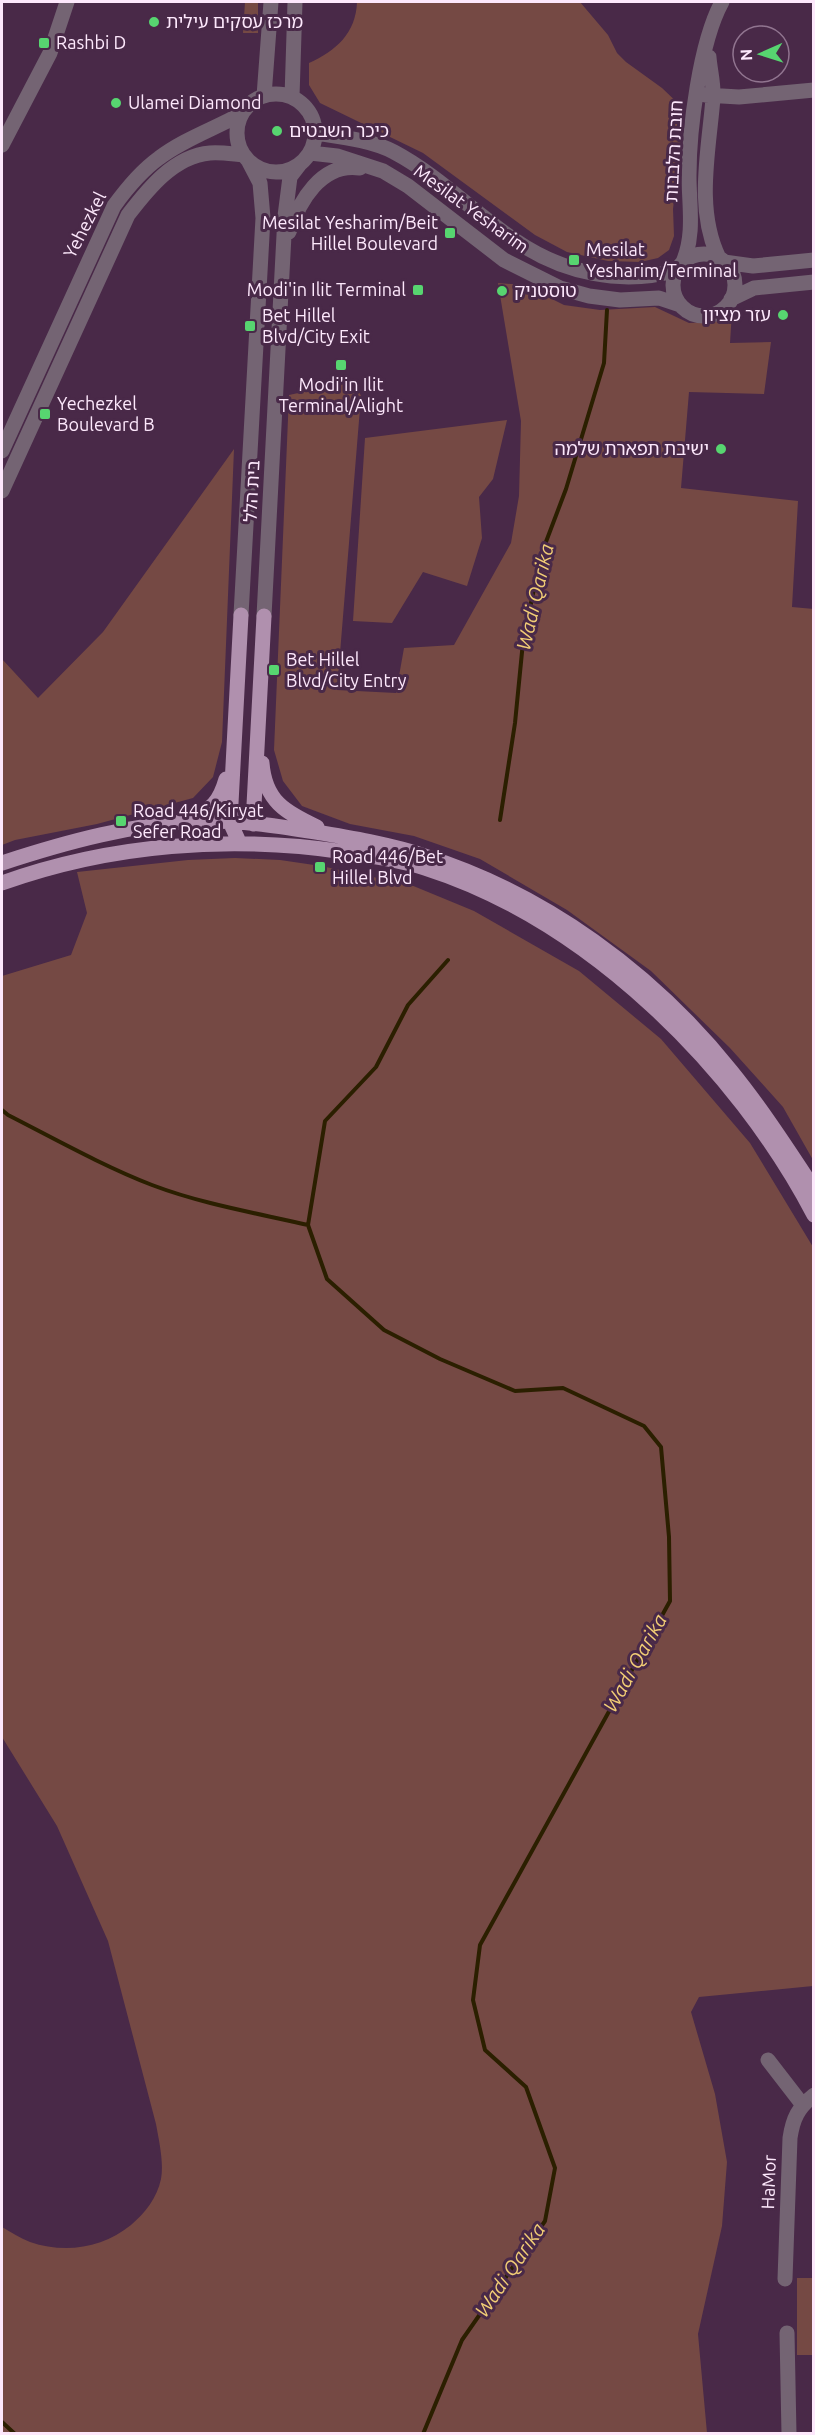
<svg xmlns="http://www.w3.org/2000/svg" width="815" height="2435" font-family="Ubuntu,'Noto Sans Hebrew',sans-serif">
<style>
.green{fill:#754944}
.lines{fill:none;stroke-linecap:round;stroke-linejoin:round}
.stream{stroke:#2b1f00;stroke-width:4}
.minor{stroke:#746473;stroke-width:15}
.major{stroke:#b090ae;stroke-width:15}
.poi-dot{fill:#57d570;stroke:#492948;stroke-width:2}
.labels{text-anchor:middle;stroke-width:6;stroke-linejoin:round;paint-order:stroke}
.poi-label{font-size:18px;fill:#fde8fc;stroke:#492948;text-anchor:start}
.street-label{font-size:18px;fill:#fde8fc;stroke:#492948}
.water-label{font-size:20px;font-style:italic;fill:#f1cd75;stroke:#492948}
</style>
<rect width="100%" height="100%" fill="#492948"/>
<path class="green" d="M 245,2 L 258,2 L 258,33 L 243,33 Z
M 357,2 L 580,2 L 608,35 L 617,53 L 626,62 L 662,88 L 684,109 L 673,209 L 674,236 L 669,250 L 658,258 L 640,262 L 608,261 L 567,252 L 535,235 L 423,153 L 320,103 L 309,85 L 309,63 C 336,51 356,33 357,2 Z
M 498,283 L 524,285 L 564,305 L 600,310 L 655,307 L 689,323 L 709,322 L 732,311 L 730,343 L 771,342 L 764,394 L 689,392 L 681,488 L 798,501 L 792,607 L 814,609 L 813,1160 L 783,1107 L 730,1048 L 651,971 L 567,910 L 480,859 L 414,836 L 350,824 L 302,806 L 283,781 L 274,750 L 289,395 L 354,381 L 361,396 L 337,690 L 396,693 L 404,648 L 454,645 L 511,543 L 519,496 L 521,421 Z
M 507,420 L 493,479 L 479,497 L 482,538 L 467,586 L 423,572 L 392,623 L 353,621 L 365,438 Z
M 234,449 L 222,742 L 213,777 L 193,798 L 97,824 L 15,840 L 2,845 L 2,659 L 38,698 L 103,632 Z
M 235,858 L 280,860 L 321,866 L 411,885 L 474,911 L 579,971 L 661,1039 L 750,1143 L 813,1247 L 813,1986 L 699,1997 L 691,2012 L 715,2094 L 727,2162 L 722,2226 L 698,2334 L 707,2433 L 2,2433 L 2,2227 C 11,2232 20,2238 30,2242 C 65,2254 103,2248 131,2225 C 145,2213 157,2198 161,2179 C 164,2162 159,2141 156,2124 L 108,1941 L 57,1826 L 2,1737 L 2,976 L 71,955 L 87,913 L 77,872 L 188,860 Z
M 797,2278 L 813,2278 L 813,2355 L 797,2355 Z"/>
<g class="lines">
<path class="stream" d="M 500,820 L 515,723 L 523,642 L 541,555 L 566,489 L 604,363 L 607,310
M 2,1110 L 8,1115 C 55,1139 103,1166 152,1185 C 202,1204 256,1213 308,1225
M 2,2422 L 15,2434
M 423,2434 L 462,2340 L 545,2221 L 555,2168 L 526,2087 L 485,2050 L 473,2000 L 480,1945 L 670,1601 L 669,1537 L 661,1447 L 644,1426 L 563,1388 L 515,1391 L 440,1359 L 384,1330 L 327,1279 L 308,1225 L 325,1121 L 376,1067 L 408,1005 L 448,960"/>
<path class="minor" d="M 709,57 C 710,70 714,85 713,98 C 709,150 695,209 719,258
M237 133a39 39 0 1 1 78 0a39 39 0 1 1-78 0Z
M 705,95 L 739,97 L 814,90
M 264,96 L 271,2
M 292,97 L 295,2
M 315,133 C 341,137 371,140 394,152 C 439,176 474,213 516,241 C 563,273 622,286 677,270
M 2,145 L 50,53 L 67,2
M 310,153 L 337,156 L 383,171 L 408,186 L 504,260 L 560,288 L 589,296 L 620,300 L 659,298 L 680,305
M 289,232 C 299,202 321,162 360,168
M673 285a31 31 0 1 1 62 0a31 31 0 1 1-62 0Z
M 683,262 C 695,234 689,205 689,176 C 689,129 700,42 722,2
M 724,262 L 753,266 L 814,260
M 731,299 L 754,288 L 814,282
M 2,451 L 114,206 C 127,188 141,171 159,158 C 184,139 214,129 241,114
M 2,491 L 128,215 C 148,189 174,156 210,153 C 220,152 232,154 243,155
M 241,615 L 263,218 L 260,183 L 249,162
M 264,616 L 285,216 L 290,177 L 300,164
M 768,2060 L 802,2104
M 785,2279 L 790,2138 C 793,2118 798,2108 814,2095
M 787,2333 L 789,2434"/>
<path class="major" d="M 262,763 C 265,801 285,812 317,827
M 190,818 C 212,811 220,800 226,779
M 253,824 L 264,616
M 240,844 L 230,822 L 241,615
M 2,863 C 66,842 135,823 203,821 C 243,820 283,827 322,833 C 357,839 392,845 425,856 C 545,894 653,973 731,1071 C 761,1108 787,1148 814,1189
M 2,883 C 111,844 230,835 345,852 C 372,856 400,860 425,868 C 588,920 736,1066 814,1215"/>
</g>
<g class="poi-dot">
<circle cx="154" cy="22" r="6"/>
<rect x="38" y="37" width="12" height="12" rx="3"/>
<circle cx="116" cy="103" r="6"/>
<circle cx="277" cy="131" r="6"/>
<rect x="444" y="227" width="12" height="12" rx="3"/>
<rect x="568" y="254" width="12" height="12" rx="3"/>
<rect x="412" y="284" width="12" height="12" rx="3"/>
<circle cx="502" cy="291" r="6"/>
<circle cx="783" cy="315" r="6"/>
<rect x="244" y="320" width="12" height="12" rx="3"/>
<rect x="335" y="359" width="12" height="12" rx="3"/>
<rect x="39" y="408" width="12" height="12" rx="3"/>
<circle cx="721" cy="449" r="6"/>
<rect x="268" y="664" width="12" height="12" rx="3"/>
<rect x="115" y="815" width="12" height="12" rx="3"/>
<rect x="314" y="861" width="12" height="12" rx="3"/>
</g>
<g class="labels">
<g class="poi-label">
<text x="166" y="28">מרכז עסקים עילית</text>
<text x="56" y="49">Rashbi D</text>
<text x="128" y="109">Ulamei Diamond</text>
<text x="289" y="137">כיכר השבטים</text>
<text x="438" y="229" text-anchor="end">Mesilat Yesharim/Beit<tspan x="438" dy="21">Hillel Boulevard</tspan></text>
<text x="586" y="256">Mesilat<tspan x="586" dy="21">Yesharim/Terminal</tspan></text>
<text x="406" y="296" text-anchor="end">Modi'in Ilit Terminal</text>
<text x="514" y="297">טוסטניק</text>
<text x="771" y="321" text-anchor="end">עזר מציון</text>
<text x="262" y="322">Bet Hillel<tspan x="262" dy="21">Blvd/City Exit</tspan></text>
<text x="341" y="391" text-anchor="middle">Modi'in Ilit<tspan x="341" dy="21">Terminal/Alight</tspan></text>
<text x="57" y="410">Yechezkel<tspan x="57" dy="21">Boulevard B</tspan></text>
<text x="709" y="455" text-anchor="end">ישיבת תפארת שלמה</text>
<text x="286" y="666">Bet Hillel<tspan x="286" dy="21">Blvd/City Entry</tspan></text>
<text x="133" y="817">Road 446/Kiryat<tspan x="133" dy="21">Sefer Road</tspan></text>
<text x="332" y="863">Road 446/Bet<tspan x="332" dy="21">Hillel Blvd</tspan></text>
</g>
<g class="street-label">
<text transform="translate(674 151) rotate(-87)" y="6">חובת הלבבות</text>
<text transform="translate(471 209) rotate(36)" y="6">Mesilat Yesharim</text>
<text transform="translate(85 225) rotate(-63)" y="6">Yehezkel</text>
<text transform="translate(252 491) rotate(-87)" y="6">בית הלל</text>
<text transform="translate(769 2182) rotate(-88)" y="6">HaMor</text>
</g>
<g class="water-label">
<text transform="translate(535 597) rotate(-77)" y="7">Wadi Qarika</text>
<text transform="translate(635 1663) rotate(-61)" y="7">Wadi Qarika</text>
<text transform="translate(510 2270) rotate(-56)" y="7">Wadi Qarika</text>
</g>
</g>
<rect width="815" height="2435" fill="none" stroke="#fde8fc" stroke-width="6"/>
<g transform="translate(761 54) rotate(267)"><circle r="28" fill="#492948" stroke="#917590" stroke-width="1.5"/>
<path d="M0-4.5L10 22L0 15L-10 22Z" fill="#57d570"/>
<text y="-9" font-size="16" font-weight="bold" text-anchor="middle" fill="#fde8fc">N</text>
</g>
</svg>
